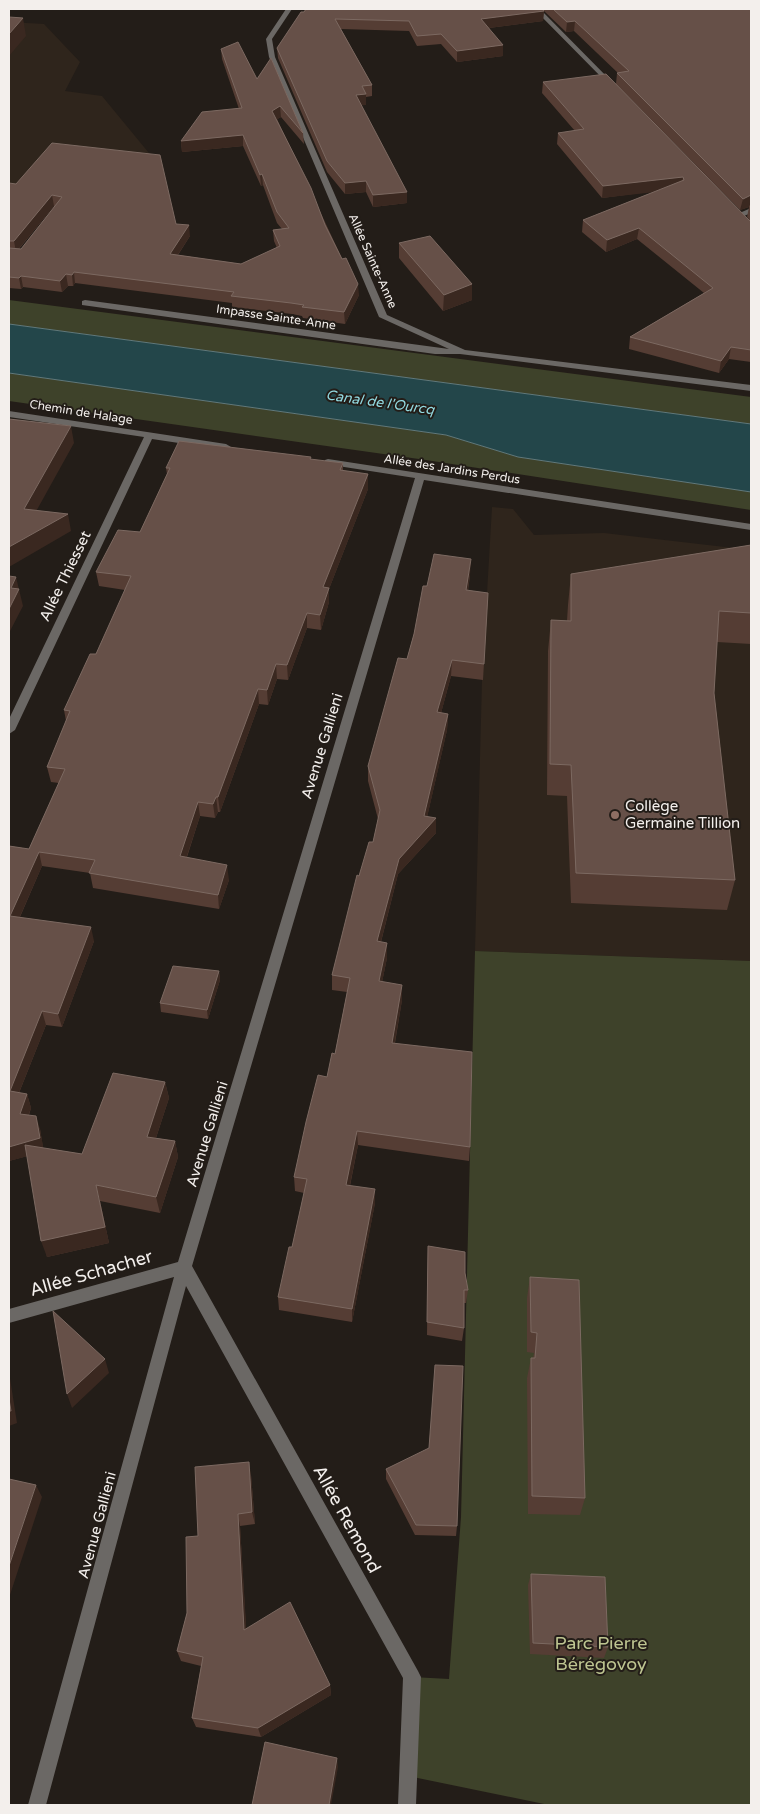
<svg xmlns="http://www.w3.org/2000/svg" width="760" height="1814" font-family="'Varela Round',sans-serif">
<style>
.built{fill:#2f251c}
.green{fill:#3e422a}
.water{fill:#23464a;stroke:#61797b}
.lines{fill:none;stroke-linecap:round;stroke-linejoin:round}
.minor{fill:#6b6865;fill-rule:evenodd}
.wall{fill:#553d34;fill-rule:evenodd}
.shaded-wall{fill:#3a2820}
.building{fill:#665048;stroke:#7c6961}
.education-dot{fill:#8d6e63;stroke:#231d18;stroke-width:2}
.labels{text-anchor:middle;stroke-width:4;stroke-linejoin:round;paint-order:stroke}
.far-street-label{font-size:12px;fill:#f3efec;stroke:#231d18}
.far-water-label{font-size:14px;font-style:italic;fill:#92d9e0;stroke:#231d18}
.street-label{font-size:15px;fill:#f3efec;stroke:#231d18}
.poi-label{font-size:15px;fill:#f3efec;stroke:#231d18;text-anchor:start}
.near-street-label{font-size:18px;fill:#f3efec;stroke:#231d18}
.near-park-label{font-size:18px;fill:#bec591;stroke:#231d18}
</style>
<rect width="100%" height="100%" fill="#231d18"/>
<path class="built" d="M 9,22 L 44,24 L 80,62 L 65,91 L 102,96 L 158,164 L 9,187 Z
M 492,507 L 513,509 L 534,535 L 604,533 L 751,550 L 751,961 L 475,951 L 482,680 Z"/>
<path class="green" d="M 9,300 L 751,397 L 751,424 L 9,324 Z
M 9,373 L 446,435 L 518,457 L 751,492 L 751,510 L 426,460 L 9,401 Z
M 475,951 L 751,961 L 751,1805 L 549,1805 L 408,1776 L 412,1677 L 449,1679 L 461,1517 Z"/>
<path class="water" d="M 9,324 L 751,424 L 751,492 L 518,457 L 446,435 L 9,373 Z"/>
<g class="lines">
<path class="minor" d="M 286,9 L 292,9 L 272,39 L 275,57 L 387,315 L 465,350 L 751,385 L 751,391 L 460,354 L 435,354 L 82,305 L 82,301 L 85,300 L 449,349 L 379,317 L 269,57 L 266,39 Z
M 534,9 L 540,9 L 616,86 L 616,88 L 612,88 Z
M 751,208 L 751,213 L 744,216 L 751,224 L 751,230 L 735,215 Z
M 9,411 L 226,444 L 231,447 L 226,450 L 152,439 L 15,730 L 9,734 L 9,719 L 144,437 L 9,417 Z
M 328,459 L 751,524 L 751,530 L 424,480 L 192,1266 L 418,1671 L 421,1677 L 416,1805 L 398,1805 L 403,1678 L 186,1286 L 46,1805 L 28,1805 L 174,1277 L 9,1323 L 9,1309 L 178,1262 L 415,478 L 325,464 L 325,460 Z"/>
</g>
<path class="wall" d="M 306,9 L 751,9 L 751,362 L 729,359 L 719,373 L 629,349 L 630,337 L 704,293 L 637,239 L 606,252 L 582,232 L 583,220 L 656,191 L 602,198 L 557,144 L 558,133 L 575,131 L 542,93 L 543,82 L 750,220 L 747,217 L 749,207 L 740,210 L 616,84 L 617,73 L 618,73 L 574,31 L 566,32 L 544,11 L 543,21 L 489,28 L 503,56 L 457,62 L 441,44 L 417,46 L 409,31 L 341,29 L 372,85 L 372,96 L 366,97 L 366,105 L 361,105 L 407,192 L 407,203 L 373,207 L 366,192 L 345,194 L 327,172 L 278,58 L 277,48 Z
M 221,49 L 257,79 L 271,58 L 303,133 L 304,144 L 281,117 L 277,119 L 359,295 L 345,324 L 303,318 L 302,316 L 292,314 L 232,307 L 232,303 L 75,283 L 73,286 L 68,286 L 62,292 L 23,287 L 21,289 L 9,288 L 9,183 L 176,224 L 190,236 L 178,255 L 241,264 L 277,248 L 274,241 L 273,230 L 282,229 L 277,223 L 263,185 L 261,186 L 243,146 L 182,152 L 181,141 L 239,109 L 222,59 ZM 54,206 L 55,206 L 21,249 L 19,249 Z
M 399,243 L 472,300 L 443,311 L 399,258 Z
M 311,460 L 343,463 L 343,471 L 368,474 L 368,489 L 329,589 L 329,602 L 321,630 L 307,628 L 288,680 L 277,679 L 268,705 L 259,704 L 220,812 L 218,812 L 215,818 L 200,816 L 187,857 L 229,880 L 219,909 L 93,888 L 90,873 L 42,866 L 20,917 L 94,941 L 62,1027 L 46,1025 L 19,1093 L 27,1094 L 31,1108 L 29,1115 L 40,1129 L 43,1148 L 82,1154 L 165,1082 L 169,1098 L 156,1138 L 175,1141 L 178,1157 L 160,1213 L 100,1201 L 109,1243 L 47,1257 L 27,1156 L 9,1161 L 9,846 L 29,849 L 59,783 L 51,782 L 47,767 L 66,721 L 64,710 L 96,654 L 125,590 L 99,586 L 96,572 L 140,532 L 167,474 L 166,468 Z
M 751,545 L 751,644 L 717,642 L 714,693 L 735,880 L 727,910 L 571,903 L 567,796 L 547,795 L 548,651 L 551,620 L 567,621 L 568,605 L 571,574 Z
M 470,575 L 468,591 L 488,593 L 483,680 L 451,676 L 441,713 L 448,714 L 447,730 L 427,817 L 436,818 L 436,833 L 398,874 L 381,942 L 387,943 L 387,958 L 382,982 L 402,1000 L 395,1043 L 470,1147 L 469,1161 L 358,1145 L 350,1186 L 375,1203 L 352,1322 L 279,1310 L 278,1297 L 292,1247 L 304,1193 L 295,1191 L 294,1177 L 335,1054 L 347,992 L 332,990 L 332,975 L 359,876 L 373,842 L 378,819 L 368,781 L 368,766 L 407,659 L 427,586 Z
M 219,971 L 220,980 L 208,1019 L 161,1012 L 160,1003 Z
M 428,1246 L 465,1273 L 468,1290 L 466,1303 L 464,1303 L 464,1328 L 462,1341 L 427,1335 Z
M 530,1277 L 585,1498 L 580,1515 L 528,1514 L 527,1378 L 531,1358 L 533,1358 L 534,1353 L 527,1352 L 527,1298 Z
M 386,1469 L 457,1526 L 456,1536 L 415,1535 L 386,1479 Z
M 251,1475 L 255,1524 L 240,1526 L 246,1629 L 330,1685 L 331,1695 L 261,1737 L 196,1727 L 192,1718 L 201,1666 L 181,1661 L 177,1651 L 187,1613 Z
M 531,1574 L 608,1647 L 604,1658 L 530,1654 L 528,1585 Z"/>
<path class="shaded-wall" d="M 544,11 L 543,21 L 481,29 L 481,19 Z
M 23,18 L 26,36 L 9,56 L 9,34 Z
M 575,21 L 574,31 L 566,32 L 567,22 Z
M 503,45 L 503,56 L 457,62 L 457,51 Z
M 366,94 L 366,105 L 356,106 L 356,95 Z
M 280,106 L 281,117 L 273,122 L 272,111 Z
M 243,135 L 243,146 L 182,152 L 181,141 Z
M 262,174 L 263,185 L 261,186 L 260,175 Z
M 683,177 L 681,189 L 602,198 L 603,186 Z
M 366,181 L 366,192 L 345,194 L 345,183 Z
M 407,192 L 407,203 L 373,207 L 373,195 Z
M 52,195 L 54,206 L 16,252 L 14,241 Z
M 751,195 L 750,206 L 749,205 L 749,207 L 740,210 L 743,199 Z
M 189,225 L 190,236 L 171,265 L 170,254 Z
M 639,228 L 637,239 L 606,252 L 607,240 Z
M 74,272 L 75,283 L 73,286 L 72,275 Z
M 66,274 L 68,286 L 62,292 L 60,281 Z
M 21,276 L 23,287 L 21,289 L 19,278 Z
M 358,284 L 359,295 L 345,324 L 344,312 Z
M 472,284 L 472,300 L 443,311 L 444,295 Z
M 731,347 L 729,359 L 719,373 L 721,361 Z
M 71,426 L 74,443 L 28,526 L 24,509 Z
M 368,474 L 368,489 L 329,589 L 329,602 L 321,630 L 320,615 L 323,587 Z
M 68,514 L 71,531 L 9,567 L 9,547 Z
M 471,559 L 470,575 L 465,606 L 466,590 Z
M 16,577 L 23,606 L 9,633 L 9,609 L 11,588 Z
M 307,613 L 307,628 L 288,680 L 287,665 Z
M 452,660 L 451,676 L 437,728 L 437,712 Z
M 276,664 L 277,679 L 268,705 L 267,690 Z
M 258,689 L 259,704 L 220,812 L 218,797 Z
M 448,714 L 447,730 L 424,831 L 436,818 L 436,833 L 398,874 L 377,957 L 377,941 L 399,859 L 424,816 Z
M 216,797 L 218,812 L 215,818 L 213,804 Z
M 198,802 L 200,816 L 182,871 L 180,856 Z
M 39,852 L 42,866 L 14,930 L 10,916 Z
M 227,865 L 229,880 L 219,909 L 218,895 Z
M 91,927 L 94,941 L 62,1027 L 58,1014 Z
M 387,943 L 387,958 L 379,997 L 379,981 Z
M 219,971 L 220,980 L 208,1019 L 207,1010 Z
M 402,985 L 402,1000 L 392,1058 L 392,1043 Z
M 42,1011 L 46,1025 L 14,1105 L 10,1091 Z
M 165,1082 L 169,1098 L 151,1153 L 147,1137 Z
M 27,1094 L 31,1108 L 24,1127 L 20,1114 Z
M 36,1116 L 40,1129 L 44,1152 L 9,1161 L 9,1147 Z
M 357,1131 L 358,1145 L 347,1199 L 346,1185 Z
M 175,1141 L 178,1157 L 160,1213 L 156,1197 Z
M 96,1185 L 100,1201 L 109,1243 L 47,1257 L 41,1241 Z
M 375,1189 L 375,1203 L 352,1322 L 352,1309 Z
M 105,1359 L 109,1373 L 72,1408 L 67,1394 Z
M 9,1372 L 17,1423 L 9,1426 Z
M 249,1462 L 251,1475 L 255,1524 L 252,1512 Z
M 36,1485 L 42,1497 L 9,1598 L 9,1566 Z
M 238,1514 L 240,1526 L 247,1640 L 244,1630 Z
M 330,1685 L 331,1695 L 261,1737 L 258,1728 Z
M 337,1758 L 338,1767 L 331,1805 L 329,1805 Z"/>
<path class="building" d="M 306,9 L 542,9 L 544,11 L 481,19 L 503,45 L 457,51 L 441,34 L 417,36 L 409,21 L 335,19 L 372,85 L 362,86 L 366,94 L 356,95 L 407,192 L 373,195 L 366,181 L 345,183 L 327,161 L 277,48 L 301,12 L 304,12 Z
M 553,9 L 751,9 L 751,195 L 743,199 L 617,73 L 629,71 L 575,21 L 567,22 Z
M 9,17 L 23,18 L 9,34 Z
M 238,42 L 257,79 L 271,58 L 303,133 L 280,106 L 272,111 L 311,188 L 325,225 L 342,259 L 346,258 L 358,284 L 344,312 L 302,307 L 304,305 L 291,303 L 231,296 L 234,292 L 74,272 L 72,275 L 66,274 L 60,281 L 21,276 L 19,278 L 9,277 L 9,248 L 21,249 L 62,197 L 52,195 L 14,241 L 9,241 L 9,183 L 16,184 L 52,143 L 160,155 L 176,224 L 189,225 L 170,254 L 241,264 L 280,246 L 273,230 L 289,228 L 277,212 L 262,174 L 260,175 L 243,135 L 181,141 L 202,112 L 242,108 L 221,49 Z
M 606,74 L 750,221 L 751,220 L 751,350 L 731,347 L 721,361 L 630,337 L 713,288 L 639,228 L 607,240 L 583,220 L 684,180 L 683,177 L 603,186 L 558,133 L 584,129 L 543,82 Z
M 430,236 L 472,284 L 444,295 L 399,243 Z
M 9,419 L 71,426 L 24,509 L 68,514 L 9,547 Z
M 179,441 L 311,457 L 310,459 L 343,463 L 340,470 L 368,474 L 323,587 L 329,588 L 320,615 L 307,613 L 287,665 L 276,664 L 267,690 L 258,689 L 218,797 L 216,797 L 213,804 L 198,802 L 180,856 L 227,865 L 218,895 L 89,873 L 95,860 L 39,852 L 10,916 L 91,927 L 58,1014 L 42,1011 L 10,1091 L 27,1094 L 20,1114 L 36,1116 L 40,1138 L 9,1147 L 9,846 L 29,849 L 65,769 L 47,767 L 70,711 L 64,710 L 90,654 L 96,654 L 131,576 L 96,572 L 118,530 L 140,532 L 170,468 L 166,468 Z
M 751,545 L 751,613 L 719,611 L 714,693 L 735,880 L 576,873 L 571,765 L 550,764 L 551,620 L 571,621 L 571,574 Z
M 434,554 L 471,559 L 466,590 L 488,593 L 484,664 L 452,660 L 437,712 L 448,714 L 424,816 L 436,818 L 399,859 L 377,941 L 387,943 L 379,981 L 402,985 L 392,1043 L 472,1052 L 470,1147 L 357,1131 L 346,1185 L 375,1189 L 352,1309 L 278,1297 L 289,1247 L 292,1247 L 307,1179 L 294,1177 L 306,1122 L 318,1075 L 327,1077 L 332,1053 L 335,1054 L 350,978 L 332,975 L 357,875 L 359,876 L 369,842 L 373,842 L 380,810 L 368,766 L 398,658 L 407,659 L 414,634 L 423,586 L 427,586 Z
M 9,576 L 16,577 L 11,588 L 19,589 L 9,609 Z
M 173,966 L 219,971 L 207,1010 L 160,1003 Z
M 113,1073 L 165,1082 L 147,1137 L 175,1141 L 156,1197 L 96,1185 L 105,1227 L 41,1241 L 25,1145 L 82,1154 Z
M 428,1246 L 465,1252 L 465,1273 L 468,1290 L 464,1290 L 464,1328 L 427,1322 Z
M 530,1277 L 579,1280 L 585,1498 L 532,1496 L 531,1358 L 535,1358 L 537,1333 L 531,1332 Z
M 53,1311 L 105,1359 L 67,1394 Z
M 435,1365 L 463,1366 L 457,1526 L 416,1525 L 386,1469 L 429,1448 Z
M 9,1399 L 11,1411 L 9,1411 Z
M 249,1462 L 252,1512 L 238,1514 L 244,1630 L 290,1602 L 330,1685 L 258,1728 L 192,1718 L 203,1657 L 177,1651 L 187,1613 L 186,1537 L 198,1536 L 195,1467 Z
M 9,1479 L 36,1485 L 9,1566 Z
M 531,1574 L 605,1577 L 608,1647 L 533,1643 Z
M 265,1742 L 337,1758 L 329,1805 L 252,1805 Z"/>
<circle class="education-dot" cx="615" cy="815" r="5"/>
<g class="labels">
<g class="far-street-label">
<text transform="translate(373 261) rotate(66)" y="4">Allée Sainte-Anne</text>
<text transform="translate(276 317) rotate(8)" y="4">Impasse Sainte-Anne</text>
<text transform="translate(81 412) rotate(9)" y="4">Chemin de Halage</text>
<text transform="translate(452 469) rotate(9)" y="4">Allée des Jardins Perdus</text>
</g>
<g class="far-water-label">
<text transform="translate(380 402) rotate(8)" y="5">Canal de l'Ourcq</text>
</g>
<g class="street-label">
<text transform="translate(65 576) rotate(-64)" y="5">Allée Thiesset</text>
<text transform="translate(322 746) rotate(-73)" y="5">Avenue Gallieni</text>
<text transform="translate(207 1134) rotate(-73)" y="5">Avenue Gallieni</text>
<text transform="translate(97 1525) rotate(-75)" y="5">Avenue Gallieni</text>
</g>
<g class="poi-label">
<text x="625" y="811">Collège<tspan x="625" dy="17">Germaine Tillion</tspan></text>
</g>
<g class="near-street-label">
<text transform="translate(91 1273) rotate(-16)" y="6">Allée Schacher</text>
<text transform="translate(347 1519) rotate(61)" y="6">Allée Remond</text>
</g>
<g class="near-park-label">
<text x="601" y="1649">Parc Pierre<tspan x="601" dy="21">Bérégovoy</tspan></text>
</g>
</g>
<rect width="760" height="1814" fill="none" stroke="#f3efec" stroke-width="20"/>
</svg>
